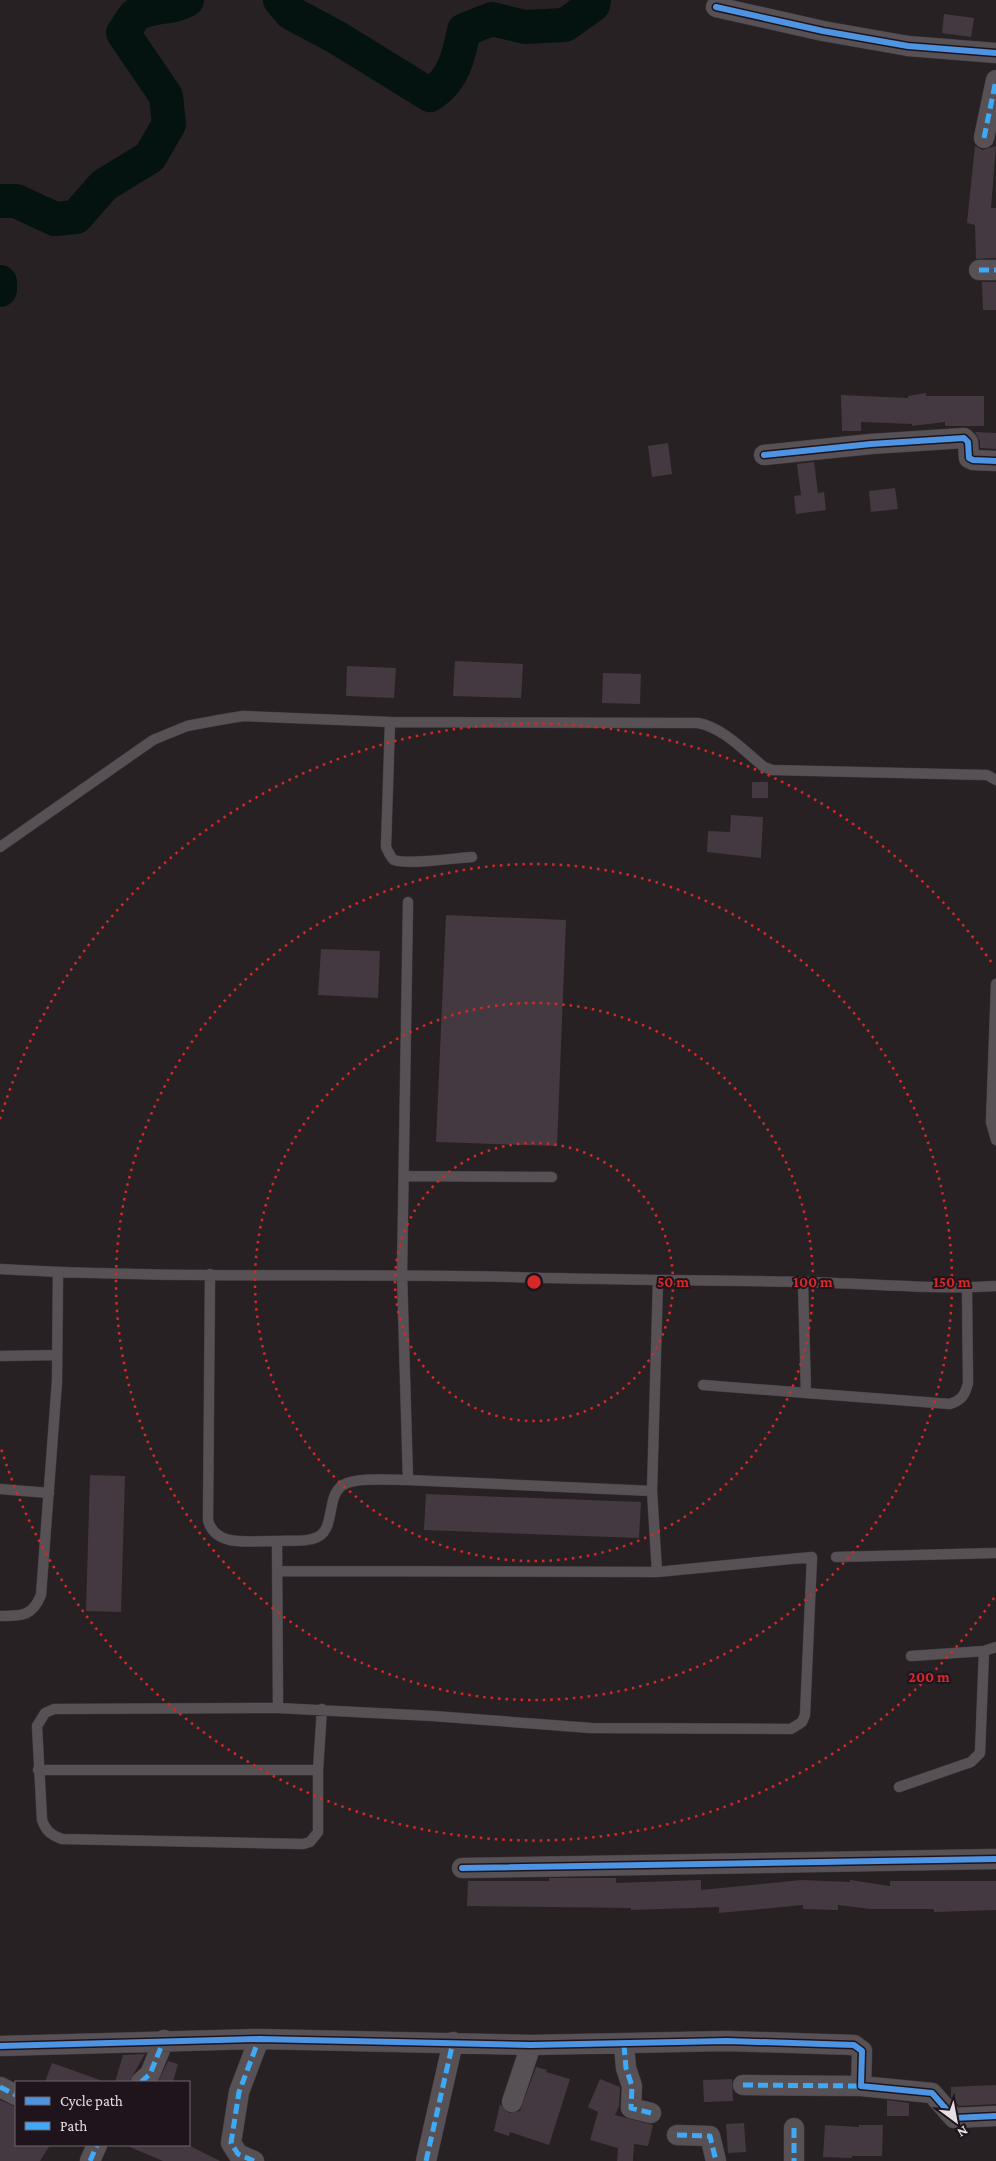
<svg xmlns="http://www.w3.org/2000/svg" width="996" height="2161" font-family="'Crimson Pro',serif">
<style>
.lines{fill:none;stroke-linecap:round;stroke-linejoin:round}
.river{stroke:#041210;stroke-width:34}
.building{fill:#443940}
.lane-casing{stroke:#433d40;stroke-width:11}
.street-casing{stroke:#433d40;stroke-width:21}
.lane{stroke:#575155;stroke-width:10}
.street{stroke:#575155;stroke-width:20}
.quiet{stroke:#3fa9f5;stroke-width:5;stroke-dasharray:10 5;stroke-linecap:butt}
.cycleway-casing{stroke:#20141c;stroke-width:9}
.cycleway{stroke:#4d94e3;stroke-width:6}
.ring{fill:none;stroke:#d62828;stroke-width:2.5;stroke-dasharray:2.5 5}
.centre{fill:#d62828;stroke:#20141c;stroke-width:2.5}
.ring-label{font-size:15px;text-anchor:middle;font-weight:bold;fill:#d62828;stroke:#20141c;stroke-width:4;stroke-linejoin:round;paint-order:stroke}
</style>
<rect width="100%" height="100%" fill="#272124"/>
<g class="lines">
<path class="river" d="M 280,0 L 291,13 L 336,37 L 430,95 C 454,80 459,55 464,30 L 492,19 L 525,27 L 565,25 L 593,5 L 594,0
M 0,201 L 16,201 L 55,219 L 76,217 L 104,185 L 150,157 L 169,124 L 166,96 L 123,33 C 127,28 132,17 137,14 C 153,5 172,9 187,0
M 0,282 L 0,290"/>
</g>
<path class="building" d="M 944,14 L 974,18 L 971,37 L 942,33 Z
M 975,146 L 982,150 L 996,146 L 991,208 L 996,208 L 996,258 L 976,259 L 975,225 L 967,223 Z
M 982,282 L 996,282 L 996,310 L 983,310 Z
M 926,393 L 926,396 L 984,396 L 984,426 L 945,426 L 945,422 L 912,426 L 912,424 L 861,422 L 861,431 L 842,431 L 841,395 L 908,398 L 908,396 Z
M 975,432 L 996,433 L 996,449 L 980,448 L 980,441 Z
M 668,443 L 672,474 L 652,477 L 648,446 Z
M 814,462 L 818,493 L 824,492 L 826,510 L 796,514 L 794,496 L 801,495 L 797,464 Z
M 895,488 L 898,509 L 871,512 L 869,491 Z
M 455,661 L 523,664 L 521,698 L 453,696 Z
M 347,666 L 396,668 L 394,698 L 346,696 Z
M 603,673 L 641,674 L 640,704 L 602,703 Z
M 752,782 L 768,782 L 768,798 L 752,798 Z
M 731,815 L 763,817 L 761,858 L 707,852 L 708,831 L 730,832 Z
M 446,915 L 566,920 L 557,1146 L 436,1142 Z
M 321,949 L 380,951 L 378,998 L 318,995 Z
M 90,1475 L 125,1476 L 121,1612 L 86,1611 Z
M 426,1494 L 641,1502 L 639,1538 L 424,1530 Z
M 549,1878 L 616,1878 L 616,1883 L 701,1880 L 701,1890 L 801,1880 L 850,1882 L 850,1880 L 890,1886 L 890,1881 L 996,1881 L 996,1910 L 934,1912 L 934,1909 L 871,1909 L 838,1905 L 838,1910 L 803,1909 L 803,1905 L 719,1913 L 719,1907 L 631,1910 L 631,1908 L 467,1906 L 468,1881 L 549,1881 Z
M 145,2054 L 129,2082 L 115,2082 L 123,2055 Z
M 168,2061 L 178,2064 L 173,2082 L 158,2082 Z
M 52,2063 L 100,2080 L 100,2082 L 45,2082 Z
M 536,2067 L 547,2070 L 546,2072 L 570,2079 L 549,2145 L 510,2132 L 509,2136 L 494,2131 L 500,2104 L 509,2113 L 520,2111 Z
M 600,2079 L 620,2087 L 619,2106 L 615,2115 L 653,2125 L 648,2146 L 634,2144 L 633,2161 L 617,2161 L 618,2148 L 590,2140 L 598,2112 L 588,2107 Z
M 732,2079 L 733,2101 L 704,2102 L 703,2080 Z
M 996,2085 L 996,2104 L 959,2106 L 951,2097 L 951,2087 Z
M 0,2100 L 16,2107 L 16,2145 L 50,2145 L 40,2161 L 0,2161 Z
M 887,2100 L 909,2103 L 909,2116 L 887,2116 Z
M 744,2123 L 746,2152 L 728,2153 L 726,2124 Z
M 825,2125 L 859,2127 L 859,2125 L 883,2125 L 882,2156 L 852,2156 L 852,2158 L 823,2157 Z
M 125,2145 L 188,2145 L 220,2161 L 163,2161 Z"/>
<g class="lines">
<defs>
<path id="lane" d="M 390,722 L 386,847 C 388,851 390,857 394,860 C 406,865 457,858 472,857
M 0,847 L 153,740 L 187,726 L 219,720 L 243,716 L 390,722 L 698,723 C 724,728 744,751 764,767 L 772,770 L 987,775 L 996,780
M 408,902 L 402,1274 L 408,1480 L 652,1491 L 658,1281
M 996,984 L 991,1122 L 996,1140
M 404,1176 L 552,1177
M 0,1269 C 170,1279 340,1273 511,1277 C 607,1280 704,1280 801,1282 C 866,1283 931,1290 996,1286
M 210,1274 L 208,1520 C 215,1549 253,1540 277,1541 L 278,1708
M 0,1356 L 57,1355
M 703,1385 L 806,1393 L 803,1282
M 806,1393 L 950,1404 C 962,1400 965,1395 968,1383 L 967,1288
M 0,1489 L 49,1493
M 652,1491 L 657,1572
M 277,1541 C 288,1540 302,1542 312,1539 C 338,1534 324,1497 343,1485 C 356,1477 391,1480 408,1480
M 836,1557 L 996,1553
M 278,1571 L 657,1572 L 812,1557 L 805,1715 L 802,1722 L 791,1729 L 591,1728 L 433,1716 L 278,1708 L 54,1709 L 45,1713 L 37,1726 L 42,1820 C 46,1831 51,1835 62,1839 L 303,1844 L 310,1842 L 318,1832 L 318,1770 L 322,1709
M 0,1616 C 21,1616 32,1617 41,1595 L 57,1381 L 58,1272
M 911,1656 L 984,1651 L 996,1647
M 38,1770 L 318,1770
M 899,1787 L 971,1762 L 980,1753 L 984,1651"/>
<path id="street" d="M 716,7 L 823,31 L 908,46 L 996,53
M 984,138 L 996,80
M 979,270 L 996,270
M 764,455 L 871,444 L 964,438 L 968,442 L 969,458 L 973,460 L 996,461
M 462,1868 L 996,1859
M 624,2045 L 626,2068 L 632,2086 L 631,2108 L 651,2113
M 0,2046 L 259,2039 L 531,2045 L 727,2041 L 854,2045 L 862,2051 L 861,2086 L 932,2093 L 954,2118 L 996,2116
M 141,2082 L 150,2074 L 164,2040
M 743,2085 L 861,2086
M 0,2087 L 16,2095
M 512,2102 L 531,2045
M 794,2128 L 794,2161
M 677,2135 L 710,2136 L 716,2161
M 90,2161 L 97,2145
M 254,2161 L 238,2154 L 231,2143 L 239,2092 L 259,2039
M 426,2161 L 453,2042"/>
</defs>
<use href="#lane" class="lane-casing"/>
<use href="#street" class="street-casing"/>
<use href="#lane" class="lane"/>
<use href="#street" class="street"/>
<path class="quiet" d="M 984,138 L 996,80
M 979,270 L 996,270
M 624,2045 L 626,2068 L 632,2086 L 631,2108 L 651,2113
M 141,2082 L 150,2074 L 164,2040
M 743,2085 L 861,2086
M 0,2087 L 16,2095
M 794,2128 L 794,2161
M 677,2135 L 710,2136 L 716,2161
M 90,2161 L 97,2145
M 254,2161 L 238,2154 L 231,2143 L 239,2092 L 259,2039
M 426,2161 L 453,2042"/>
<defs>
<path id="cycleway" d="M 716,7 L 823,31 L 908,46 L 996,53
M 764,455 L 871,444 L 964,438 L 968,442 L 969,458 L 973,460 L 996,461
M 462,1868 L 996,1859
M 0,2046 L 259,2039 L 531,2045 L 727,2041 L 854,2045 L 862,2051 L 861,2086 L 932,2093 L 954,2118 L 996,2116"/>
</defs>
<use href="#cycleway" class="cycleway-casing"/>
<use href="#cycleway" class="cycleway"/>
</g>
<g class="ring">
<circle cx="534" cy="1282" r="139"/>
<circle cx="534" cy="1282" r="279"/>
<circle cx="534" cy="1282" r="418"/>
<path d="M994 1598A558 558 0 0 1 0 1445M0 1119A558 558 0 0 1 994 966"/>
</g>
<circle cx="534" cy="1282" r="8" class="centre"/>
<g class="ring-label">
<text x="673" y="1287">50 m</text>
<text x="813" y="1287">100 m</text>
<text x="952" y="1287">150 m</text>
<text x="929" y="1682">200 m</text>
</g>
<rect x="15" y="2081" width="175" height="65" fill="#20141c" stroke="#70656c"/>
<rect x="25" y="2097" width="25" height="8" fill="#4d94e3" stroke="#70656c"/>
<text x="60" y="2106" font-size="15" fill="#e7dfe4">Cycle path</text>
<rect x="25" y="2122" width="25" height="8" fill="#3fa9f5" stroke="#70656c"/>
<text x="60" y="2131" font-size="15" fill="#e7dfe4">Path</text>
<g transform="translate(956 2121) rotate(148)" stroke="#20141c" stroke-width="4" paint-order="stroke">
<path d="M0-4L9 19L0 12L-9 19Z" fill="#e7dfe4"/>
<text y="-8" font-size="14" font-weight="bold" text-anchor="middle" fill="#e7dfe4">N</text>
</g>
</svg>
